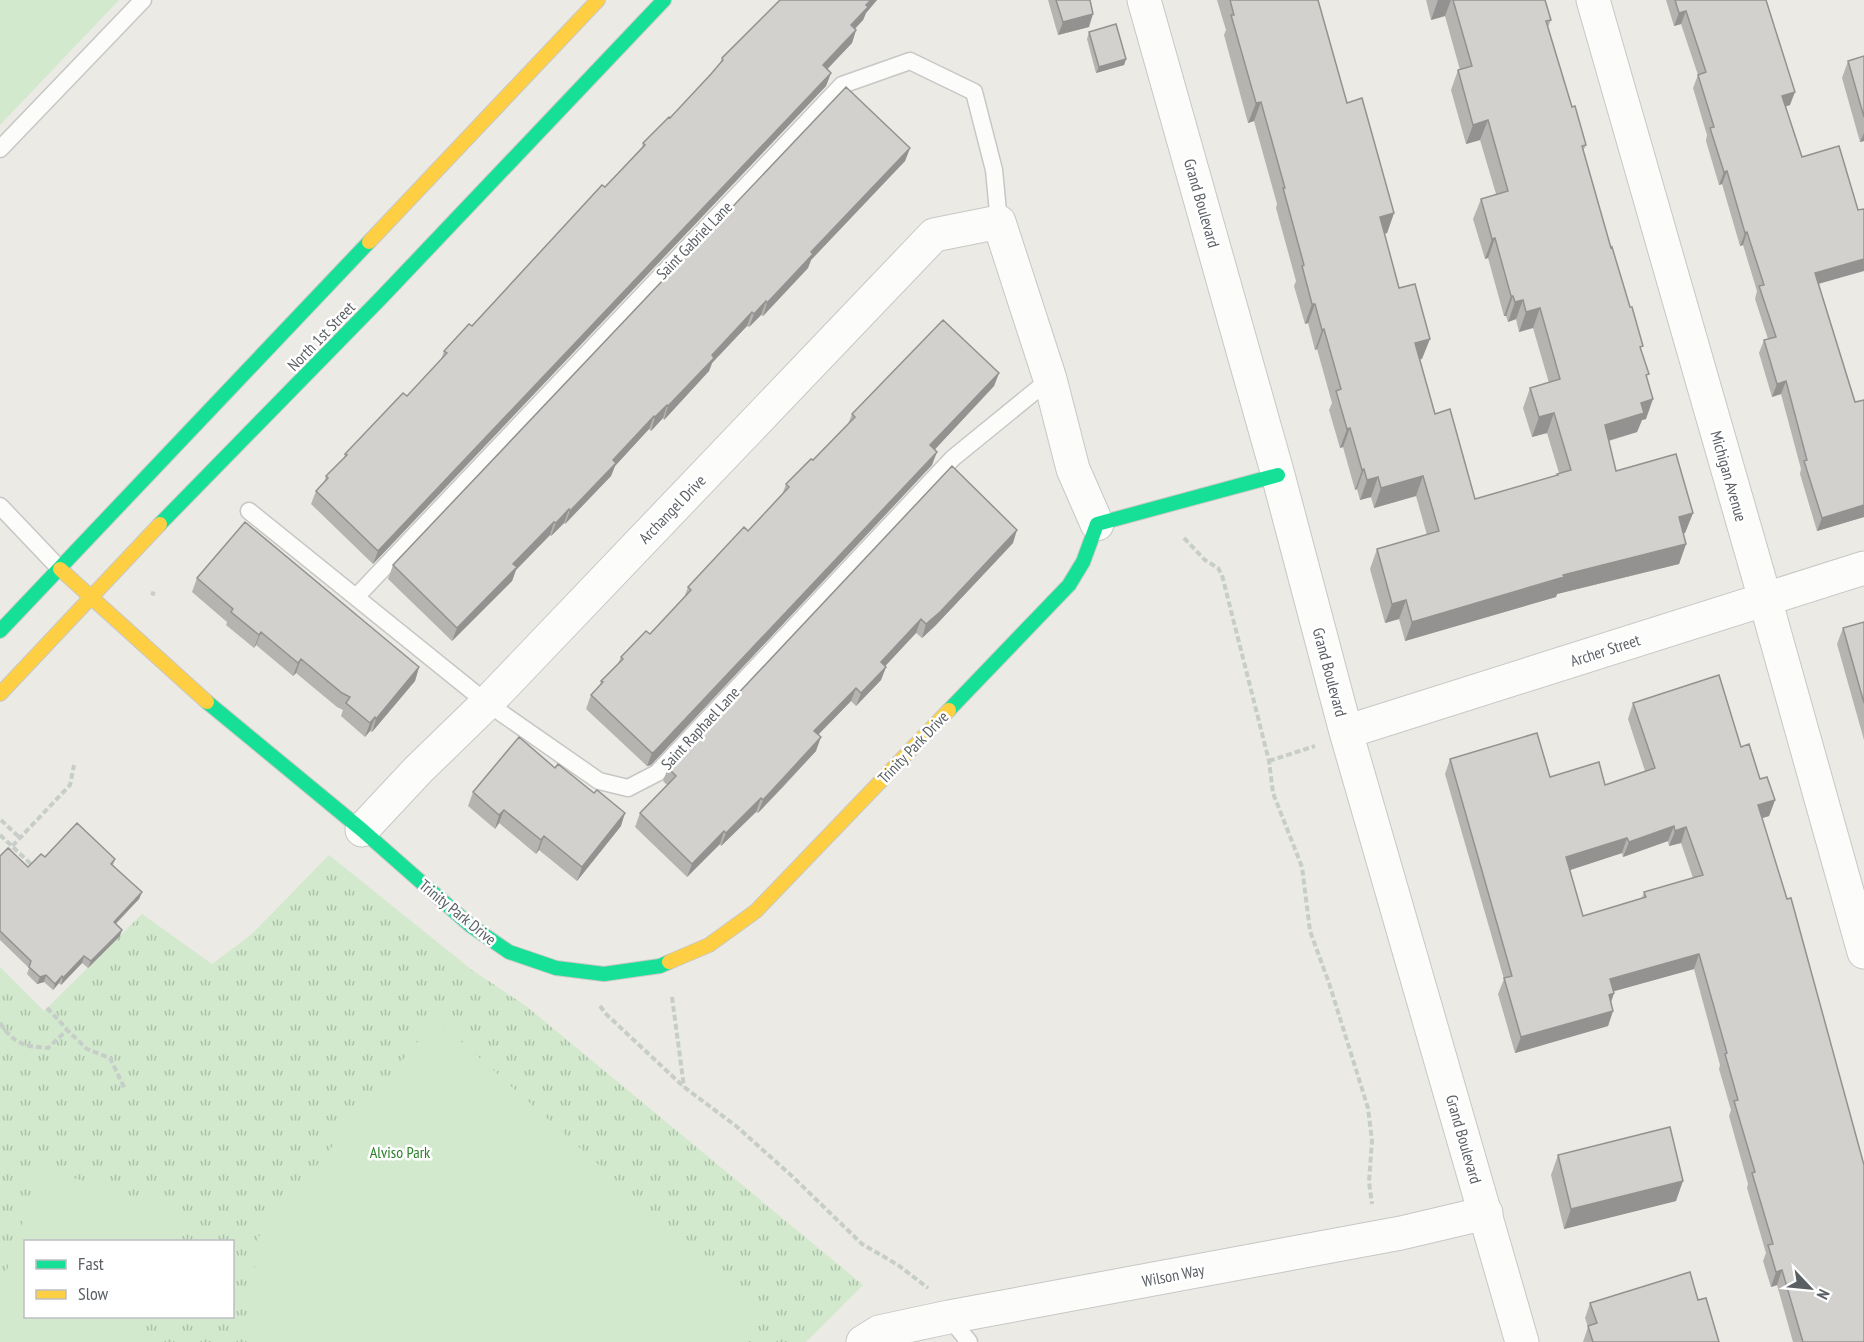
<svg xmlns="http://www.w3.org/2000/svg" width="1864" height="1342" font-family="'PT Sans Narrow',sans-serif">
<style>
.park{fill:url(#park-tufts);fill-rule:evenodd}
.pitch{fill:#d2e9cd}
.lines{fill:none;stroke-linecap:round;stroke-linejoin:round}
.lane-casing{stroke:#c7c7c6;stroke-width:19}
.street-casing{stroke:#c7c7c6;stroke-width:35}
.fast-casing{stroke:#c7c8c6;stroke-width:16}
.slow-casing{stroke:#c7c8c6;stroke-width:16}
.path{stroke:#c7cdc9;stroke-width:4;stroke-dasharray:6 3;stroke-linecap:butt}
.lane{stroke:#fcfcfb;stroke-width:16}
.street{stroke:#fcfcfb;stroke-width:33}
.fast{stroke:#16e098;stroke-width:14}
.slow{stroke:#ffcf43;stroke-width:14}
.wall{fill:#b5b4b1;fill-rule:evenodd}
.shaded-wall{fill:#939290}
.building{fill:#d2d1ce;stroke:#939290;stroke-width:1.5;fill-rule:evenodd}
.labels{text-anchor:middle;stroke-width:5;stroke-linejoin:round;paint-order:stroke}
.street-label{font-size:16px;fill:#5a5f64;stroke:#fff}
.park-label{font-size:16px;fill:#2c822a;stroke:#fff}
</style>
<defs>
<pattern id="park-tufts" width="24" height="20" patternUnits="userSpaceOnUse" patternTransform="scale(1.5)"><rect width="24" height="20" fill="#d2e9cd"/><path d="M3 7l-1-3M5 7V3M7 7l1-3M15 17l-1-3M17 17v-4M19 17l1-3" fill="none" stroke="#adc0aa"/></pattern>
</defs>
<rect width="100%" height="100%" fill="#ebeae4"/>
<path class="park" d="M 329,855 L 472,970 L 526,1006 L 863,1285 L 806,1342 L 0,1342 L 0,967 L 44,1011 L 142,914 L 212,964 L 252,934 ZM 26,1242 L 232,1242 L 232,1316 L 26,1316 Z"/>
<path class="pitch" d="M 0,0 L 119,0 L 0,125 Z
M 436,1019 L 755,1305 L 752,1338 L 748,1342 L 250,1342 L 257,1239 Z
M 41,1167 L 183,1214 L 174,1241 L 26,1242 L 26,1316 L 149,1317 L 141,1342 L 0,1342 L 0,1291 Z"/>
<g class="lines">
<defs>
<path id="lane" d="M 0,149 L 143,0
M 0,506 L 60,569
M 249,511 L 487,703 L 599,781 L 628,788 L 657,773 L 953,458 L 1050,379
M 357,596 L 842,85 L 910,61 L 974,92 L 994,170 L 999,222
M 949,1317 L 969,1342"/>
<path id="street" d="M 1144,0 L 1278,475 L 1346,732 L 1522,1342
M 1593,0 L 1765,599 L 1864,952
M 1346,732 L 1864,568
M 362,830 L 418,770 L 487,703 L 934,235 L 999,222 L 1050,379 L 1073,469 L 1097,524
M 863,1342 L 879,1332 L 949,1317 L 1401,1233 L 1486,1213"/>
<path id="fast" d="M 160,524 L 382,297 L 664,0
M 0,631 L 369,242
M 207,702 L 362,830 L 471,926 L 509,952 L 556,968 L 604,974 L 660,966 L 669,962
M 949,710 L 1069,585 L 1083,562 L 1097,524 L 1278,475"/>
<path id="slow" d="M 369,242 L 598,0
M 60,569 L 207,702
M 0,694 L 160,524
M 669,962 L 709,945 L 756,911 L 949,710"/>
</defs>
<use href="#lane" class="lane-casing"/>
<use href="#street" class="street-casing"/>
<use href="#fast" class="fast-casing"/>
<use href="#slow" class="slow-casing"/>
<path class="path" d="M 1184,538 L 1205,560 L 1218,568 L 1222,575 L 1269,761 L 1273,793 L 1302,867 L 1310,931 L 1329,983 L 1368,1108 L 1372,1141 L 1369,1182 L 1372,1204
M 151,593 L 155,594
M 1269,761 L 1315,746
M 1,820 L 20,838
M 0,835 L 33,866
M 0,859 L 70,785 L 74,765
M 672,997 L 684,1087
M 600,1006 L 606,1014 L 684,1087 L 736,1126 L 794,1178 L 862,1244 L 898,1265 L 928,1288
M 47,1008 L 67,1029
M 0,1023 C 15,1045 24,1046 48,1048 L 67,1030 L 87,1049 L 110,1058 L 125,1089"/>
<use href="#lane" class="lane"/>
<use href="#street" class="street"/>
<use href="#fast" class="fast"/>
<use href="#slow" class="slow"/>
</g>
<path class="wall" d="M 780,0 L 877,0 L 866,13 L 863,20 L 855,29 L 856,30 L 852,43 L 827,69 L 831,73 L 826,86 L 373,564 L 311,504 L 316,491 L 324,483 L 326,476 L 344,458 L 345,454 L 407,396 L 441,360 L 444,351 L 472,326 L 605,187 L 642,147 L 643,143 L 670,118 L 711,74 L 720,63 L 722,58 Z
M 1048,0 L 1090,0 L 1089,27 L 1058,35 Z
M 1217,0 L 1318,0 L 1347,103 L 1394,213 L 1387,233 L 1384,234 L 1399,288 L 1422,359 L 1420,359 L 1435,414 L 1475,499 L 1557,476 L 1557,474 L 1559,473 L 1547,433 L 1532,437 L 1523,408 L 1530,388 L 1549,383 L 1533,328 L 1519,332 L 1516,319 L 1508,322 L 1506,316 L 1504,316 L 1488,258 L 1485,259 L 1473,219 L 1481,199 L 1496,194 L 1480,140 L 1466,144 L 1451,90 L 1458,70 L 1460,70 L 1445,16 L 1431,20 L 1426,0 L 1545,0 L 1551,20 L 1548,27 L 1572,107 L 1586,145 L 1583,151 L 1641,350 L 1647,379 L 1646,419 L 1642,420 L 1637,432 L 1609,441 L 1616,471 L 1693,513 L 1685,533 L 1683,534 L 1686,544 L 1679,564 L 1557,594 L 1556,597 L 1405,641 L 1399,619 L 1385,623 L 1370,569 L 1377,549 L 1427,535 L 1416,496 L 1374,508 L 1371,497 L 1360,500 L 1357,489 L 1355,490 L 1343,447 L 1340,448 L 1329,410 L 1332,403 L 1317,349 L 1315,350 L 1308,323 L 1305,324 L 1294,286 L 1296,281 L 1276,208 L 1277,204 L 1254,121 L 1248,123 L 1224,35 L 1226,30 Z
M 1666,0 L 1766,0 L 1790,105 L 1786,106 L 1819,284 L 1855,402 L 1864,400 L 1864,517 L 1817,531 L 1800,474 L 1801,469 L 1781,394 L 1772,397 L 1759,353 L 1764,340 L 1768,339 L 1755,299 L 1757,291 L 1743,245 L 1740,246 L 1722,184 L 1719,185 L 1706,141 L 1707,135 L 1693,88 L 1698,75 L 1681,24 L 1674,26 Z
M 1089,32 L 1126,59 L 1124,65 L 1096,73 L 1087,39 Z
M 1864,56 L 1864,141 L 1860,142 L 1842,78 L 1848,61 Z
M 910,148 L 905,161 L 811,260 L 808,268 L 763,316 L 761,315 L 749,327 L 747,326 L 712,363 L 709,371 L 664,420 L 663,418 L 651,431 L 649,429 L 615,466 L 611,476 L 565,524 L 564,523 L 551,536 L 550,535 L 516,570 L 512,581 L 452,641 L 388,579 L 393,565 Z
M 999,373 L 994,386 L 935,449 L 932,465 L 651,765 L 647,766 L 586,709 L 591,695 L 600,685 L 601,681 L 618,664 L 621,657 L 650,634 L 684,598 L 688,587 L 748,531 L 782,495 L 786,484 L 813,460 L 848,424 L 852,414 Z
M 1013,543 L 935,626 L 922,638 L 916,633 L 885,666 L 886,667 L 881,680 L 856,706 L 851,701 L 818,735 L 816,751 L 784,786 L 758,813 L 756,812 L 721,846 L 720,844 L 687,877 L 635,827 L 640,813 L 667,785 L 663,781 L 668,768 Z
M 197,578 L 419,667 L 415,681 L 372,732 L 370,731 L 365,737 L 341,716 L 343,710 L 337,707 L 296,673 L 293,676 L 256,645 L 254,648 L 226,625 L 227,622 L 192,592 Z
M 1864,622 L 1864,740 L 1837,644 L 1843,628 Z
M 1633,703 L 1741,747 L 1760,779 L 1775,800 L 1769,816 L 1762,818 L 1864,1342 L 1793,1342 L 1777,1285 L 1771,1287 L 1763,1261 L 1766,1253 L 1747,1188 L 1748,1184 L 1729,1116 L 1731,1110 L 1719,1069 L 1720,1065 L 1694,969 L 1614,991 L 1614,993 L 1611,1002 L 1613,1011 L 1608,1026 L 1515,1053 L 1498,994 L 1504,979 L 1445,774 L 1450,759 L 1550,777 L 1605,785 L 1645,771 L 1628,719 ZM 1668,841 L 1669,846 L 1681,843 L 1693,878 L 1644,892 L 1642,898 L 1583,916 L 1570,870 L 1622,853 L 1623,857 Z
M 473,792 L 621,826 L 577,881 L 539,850 L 536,854 L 499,823 L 495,829 L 468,806 Z
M 0,856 L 28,867 L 45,857 L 115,859 L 113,865 L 142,892 L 139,899 L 116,924 L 120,936 L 88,968 L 82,963 L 61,985 L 59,983 L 53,990 L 44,982 L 37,984 L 27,974 L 29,968 L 0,940 Z
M 1558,1155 L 1676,1201 L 1564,1229 L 1551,1175 Z
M 1698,1300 L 1719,1342 L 1583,1342 L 1588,1327 L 1585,1318 L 1590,1303 Z"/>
<path class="shaded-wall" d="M 871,0 L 877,0 L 866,13 L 863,20 L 846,38 L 851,25 Z
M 1438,0 L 1451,0 L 1445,16 L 1431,20 Z
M 1686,11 L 1681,24 L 1674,26 L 1679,13 Z
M 1093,14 L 1089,27 L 1058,35 L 1063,22 Z
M 856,30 L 852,43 L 818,79 L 823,65 Z
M 1126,59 L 1124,65 L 1096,73 L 1099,67 Z
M 831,73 L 826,86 L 373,564 L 378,551 Z
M 1795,92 L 1790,105 L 1778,109 L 1782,96 Z
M 1261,102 L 1254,121 L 1248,123 L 1256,103 Z
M 1488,120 L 1480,140 L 1466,144 L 1473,125 Z
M 1864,133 L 1864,141 L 1860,142 Z
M 910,148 L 905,161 L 811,260 L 808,268 L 763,316 L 767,303 L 811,252 Z
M 1727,171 L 1722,184 L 1719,185 L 1724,172 Z
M 1394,213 L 1387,233 L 1373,237 L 1380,217 Z
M 1747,232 L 1743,245 L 1740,246 L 1745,233 Z
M 1495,238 L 1488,258 L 1485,259 L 1492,239 Z
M 1864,259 L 1864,271 L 1811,286 L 1815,273 Z
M 1511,296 L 1513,296 L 1506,316 L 1504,316 Z
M 1523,300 L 1516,319 L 1508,322 L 1515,302 Z
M 766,301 L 761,315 L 749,327 L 754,314 Z
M 1312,304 L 1315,304 L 1308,323 L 1305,324 Z
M 1540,308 L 1533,328 L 1519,332 L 1526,312 Z
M 752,312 L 747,326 L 712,363 L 709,371 L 664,420 L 668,406 L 712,355 Z
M 1324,329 L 1317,349 L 1315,350 L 1322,330 Z
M 1430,339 L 1422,359 L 1408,363 L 1415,343 Z
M 999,373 L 994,386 L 926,459 L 930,445 Z
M 1786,381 L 1781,394 L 1772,397 L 1777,384 Z
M 1653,399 L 1646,419 L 1642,420 L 1637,432 L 1597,444 L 1605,425 L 1641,403 Z
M 667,405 L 663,418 L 651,431 L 655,417 Z
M 1554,413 L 1547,433 L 1532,437 L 1539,417 Z
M 654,416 L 649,429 L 615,466 L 611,476 L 565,524 L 570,511 L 613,460 Z
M 1350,428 L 1343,447 L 1340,448 L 1347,429 Z
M 937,452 L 932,465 L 651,765 L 647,766 L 652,753 Z
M 1364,469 L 1357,489 L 1355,490 L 1362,470 Z
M 1423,476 L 1416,496 L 1374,508 L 1381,488 Z
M 1378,477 L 1371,497 L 1360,500 L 1367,480 Z
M 1864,505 L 1864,517 L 1817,531 L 1822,518 Z
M 569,509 L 564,523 L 551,536 L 556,523 Z
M 1693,513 L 1685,533 L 1672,537 L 1679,517 Z
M 554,522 L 550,535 L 516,570 L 512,581 L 452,641 L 457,628 L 513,564 Z
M 1017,530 L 1013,543 L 935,626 L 922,638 L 926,624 Z
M 1686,544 L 1679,564 L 1557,594 L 1556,597 L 1405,641 L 1412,622 L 1563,575 Z
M 1406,600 L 1399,619 L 1385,623 L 1392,604 Z
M 921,619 L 916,633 L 876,676 L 881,662 Z
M 261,632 L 256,645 L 254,648 L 259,635 Z
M 301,659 L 296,673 L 293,676 L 298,663 Z
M 419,667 L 415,681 L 372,732 L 376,719 Z
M 886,667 L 881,680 L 856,706 L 861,693 Z
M 856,688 L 851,701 L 809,744 L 814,731 Z
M 375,717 L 370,731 L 365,737 L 370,723 Z
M 821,737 L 816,751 L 758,813 L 763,800 Z
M 761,798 L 756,812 L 721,846 L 726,833 Z
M 1775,800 L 1769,816 L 1753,821 L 1758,805 Z
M 504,810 L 499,823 L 495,829 L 499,815 Z
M 625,813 L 621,826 L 577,881 L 582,867 Z
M 1674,826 L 1668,841 L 1623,857 L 1629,842 Z
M 1686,827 L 1681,843 L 1669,846 L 1675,831 Z
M 724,831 L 720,844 L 687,877 L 692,864 Z
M 544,836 L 539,850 L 536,854 L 541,840 Z
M 1627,838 L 1622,853 L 1561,873 L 1566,857 Z
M 142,892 L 139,899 L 111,928 L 114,922 Z
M 122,930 L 120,936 L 88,968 L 91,961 Z
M 1699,954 L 1694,969 L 1604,994 L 1610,979 Z
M 84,956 L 82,963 L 61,985 L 63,978 Z
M 46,975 L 44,982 L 37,984 L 40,977 Z
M 62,976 L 59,983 L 53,990 L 55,984 Z
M 1614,993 L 1609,1008 L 1609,995 Z
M 1613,1011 L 1608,1026 L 1515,1053 L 1521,1037 Z
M 1683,1181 L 1676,1201 L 1564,1229 L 1571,1209 Z
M 1782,1270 L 1777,1285 L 1771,1287 L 1776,1272 Z"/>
<path class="building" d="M 780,0 L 871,0 L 866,5 L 868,7 L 851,25 L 856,30 L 823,65 L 831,73 L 378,551 L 316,491 L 328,478 L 326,476 L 347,455 L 345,454 L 403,393 L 407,396 L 447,353 L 444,351 L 469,324 L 472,326 L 602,185 L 605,187 L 645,145 L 643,143 L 669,117 L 670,118 L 711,74 L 723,60 L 722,58 Z
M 1056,0 L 1090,0 L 1093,14 L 1063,22 Z
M 1230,0 L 1318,0 L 1347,103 L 1362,98 L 1394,213 L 1380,217 L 1399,288 L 1415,284 L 1430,339 L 1415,343 L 1435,414 L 1450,409 L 1475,499 L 1558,475 L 1557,474 L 1571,470 L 1554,413 L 1539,417 L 1530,388 L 1560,379 L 1540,308 L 1526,312 L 1523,300 L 1515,302 L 1513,296 L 1511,296 L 1495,238 L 1492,239 L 1481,199 L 1508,191 L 1488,120 L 1473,125 L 1458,70 L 1472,66 L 1453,0 L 1545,0 L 1551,20 L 1546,21 L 1572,107 L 1575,106 L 1586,145 L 1582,146 L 1611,248 L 1612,247 L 1630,307 L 1632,307 L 1643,346 L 1640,347 L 1649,374 L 1646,375 L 1653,399 L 1641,403 L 1644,413 L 1605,425 L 1616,471 L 1676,454 L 1693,513 L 1679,517 L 1686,544 L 1563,575 L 1564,577 L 1412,622 L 1406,600 L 1392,604 L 1377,549 L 1439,531 L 1423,476 L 1381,488 L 1378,477 L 1367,480 L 1364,469 L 1362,470 L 1350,428 L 1347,429 L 1336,391 L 1341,389 L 1324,329 L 1322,330 L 1315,304 L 1312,304 L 1302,266 L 1304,265 L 1283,188 L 1285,188 L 1261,102 L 1256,103 L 1231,15 L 1234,15 Z
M 1675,0 L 1766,0 L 1795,92 L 1782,96 L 1802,157 L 1839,146 L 1858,210 L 1864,209 L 1864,259 L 1815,273 L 1855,402 L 1864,400 L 1864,505 L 1822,518 L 1804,461 L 1807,460 L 1786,381 L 1777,384 L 1764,340 L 1776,337 L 1759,286 L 1764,285 L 1747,232 L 1745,233 L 1727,171 L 1724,172 L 1710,128 L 1714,127 L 1698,75 L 1706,72 L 1686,11 L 1679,13 Z
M 1116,24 L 1126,59 L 1099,67 L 1089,32 Z
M 1864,56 L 1864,117 L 1848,61 Z
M 846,87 L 910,148 L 811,252 L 813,254 L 767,303 L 766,301 L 754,314 L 752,312 L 712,355 L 714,358 L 668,406 L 667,405 L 655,417 L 654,416 L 613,460 L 616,463 L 570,511 L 569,509 L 556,523 L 554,522 L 513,564 L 517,567 L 457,628 L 393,565 Z
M 943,320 L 999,373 L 930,445 L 937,452 L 655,751 L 652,753 L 591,695 L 603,682 L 601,681 L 623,659 L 621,657 L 646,631 L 650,634 L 691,590 L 688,587 L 744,527 L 748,531 L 789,487 L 786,484 L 811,459 L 813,460 L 855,417 L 852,414 Z
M 952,466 L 1017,530 L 940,612 L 926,624 L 921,619 L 881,662 L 886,667 L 861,693 L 856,688 L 814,731 L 821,737 L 788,773 L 763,800 L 761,798 L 726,833 L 724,831 L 692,864 L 640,813 L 676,776 L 668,768 Z
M 245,522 L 419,667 L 376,719 L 375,717 L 370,723 L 346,703 L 350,697 L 342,693 L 301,659 L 298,663 L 261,632 L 259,635 L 231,612 L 233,609 L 197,578 Z
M 1864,622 L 1864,703 L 1843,628 Z
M 1719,675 L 1741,747 L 1749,744 L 1760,779 L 1767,777 L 1775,800 L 1758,805 L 1787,899 L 1791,898 L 1864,1165 L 1864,1342 L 1803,1342 L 1782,1270 L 1776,1272 L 1768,1245 L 1773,1244 L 1752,1173 L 1755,1172 L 1734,1101 L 1738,1100 L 1725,1054 L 1727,1053 L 1699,954 L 1610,979 L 1614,993 L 1609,995 L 1613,1011 L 1521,1037 L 1504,978 L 1512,976 L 1450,759 L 1537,733 L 1550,777 L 1599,762 L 1605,785 L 1655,768 L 1633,703 ZM 1674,826 L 1675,831 L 1686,827 L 1703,875 L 1644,892 L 1646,897 L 1583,916 L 1566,857 L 1627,838 L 1629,842 Z
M 519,737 L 555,768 L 558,764 L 594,793 L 597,790 L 625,813 L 582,867 L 544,836 L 541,840 L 504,810 L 499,815 L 473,792 Z
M 77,823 L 115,859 L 111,864 L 142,892 L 114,922 L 122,930 L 91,961 L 84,956 L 63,978 L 62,976 L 55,984 L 46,975 L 40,977 L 29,967 L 31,961 L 0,931 L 0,856 L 8,848 L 28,867 L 41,854 L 45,857 Z
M 1670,1127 L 1683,1181 L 1571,1209 L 1558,1155 Z
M 1690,1272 L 1698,1300 L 1706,1298 L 1719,1342 L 1593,1342 L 1588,1326 L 1597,1323 L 1590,1303 Z"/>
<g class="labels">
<g class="street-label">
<text transform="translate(1202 203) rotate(74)" y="6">Grand Boulevard</text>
<text transform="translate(694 240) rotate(-46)" y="6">Saint Gabriel Lane</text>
<text transform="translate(321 336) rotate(-46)" y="6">North 1st Street</text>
<text transform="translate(1729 476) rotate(74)" y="6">Michigan Avenue</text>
<text transform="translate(672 509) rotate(-46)" y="6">Archangel Drive</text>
<text transform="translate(1605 650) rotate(-18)" y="6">Archer Street</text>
<text transform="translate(1330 672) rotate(75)" y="6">Grand Boulevard</text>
<text transform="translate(700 728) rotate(-47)" y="6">Saint Raphael Lane</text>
<text transform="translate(913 747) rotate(-46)" y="6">Trinity Park Drive</text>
<text transform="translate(458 912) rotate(39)" y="6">Trinity Park Drive</text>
<text transform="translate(1464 1139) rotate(74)" y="6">Grand Boulevard</text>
<text transform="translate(1173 1275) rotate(-11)" y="6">Wilson Way</text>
</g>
<g class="park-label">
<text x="400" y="1158">Alviso Park</text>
</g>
</g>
<rect x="24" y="1240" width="210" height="78" fill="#ffffff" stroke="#bdbfc1" stroke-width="1.5"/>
<rect x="36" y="1260" width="30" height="9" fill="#16e098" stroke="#bdbfc1" stroke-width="1.5"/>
<text x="78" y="1270" font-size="18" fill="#5a5f64">Fast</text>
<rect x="36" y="1290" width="30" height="9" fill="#ffcf43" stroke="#bdbfc1" stroke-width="1.5"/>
<text x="78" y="1300" font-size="18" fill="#5a5f64">Slow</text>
<g transform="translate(1810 1288) rotate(116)" stroke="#ffffff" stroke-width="4.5" paint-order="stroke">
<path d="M0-4.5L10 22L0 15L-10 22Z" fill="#5a5f64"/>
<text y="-9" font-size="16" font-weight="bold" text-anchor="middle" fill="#5a5f64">N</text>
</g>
</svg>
